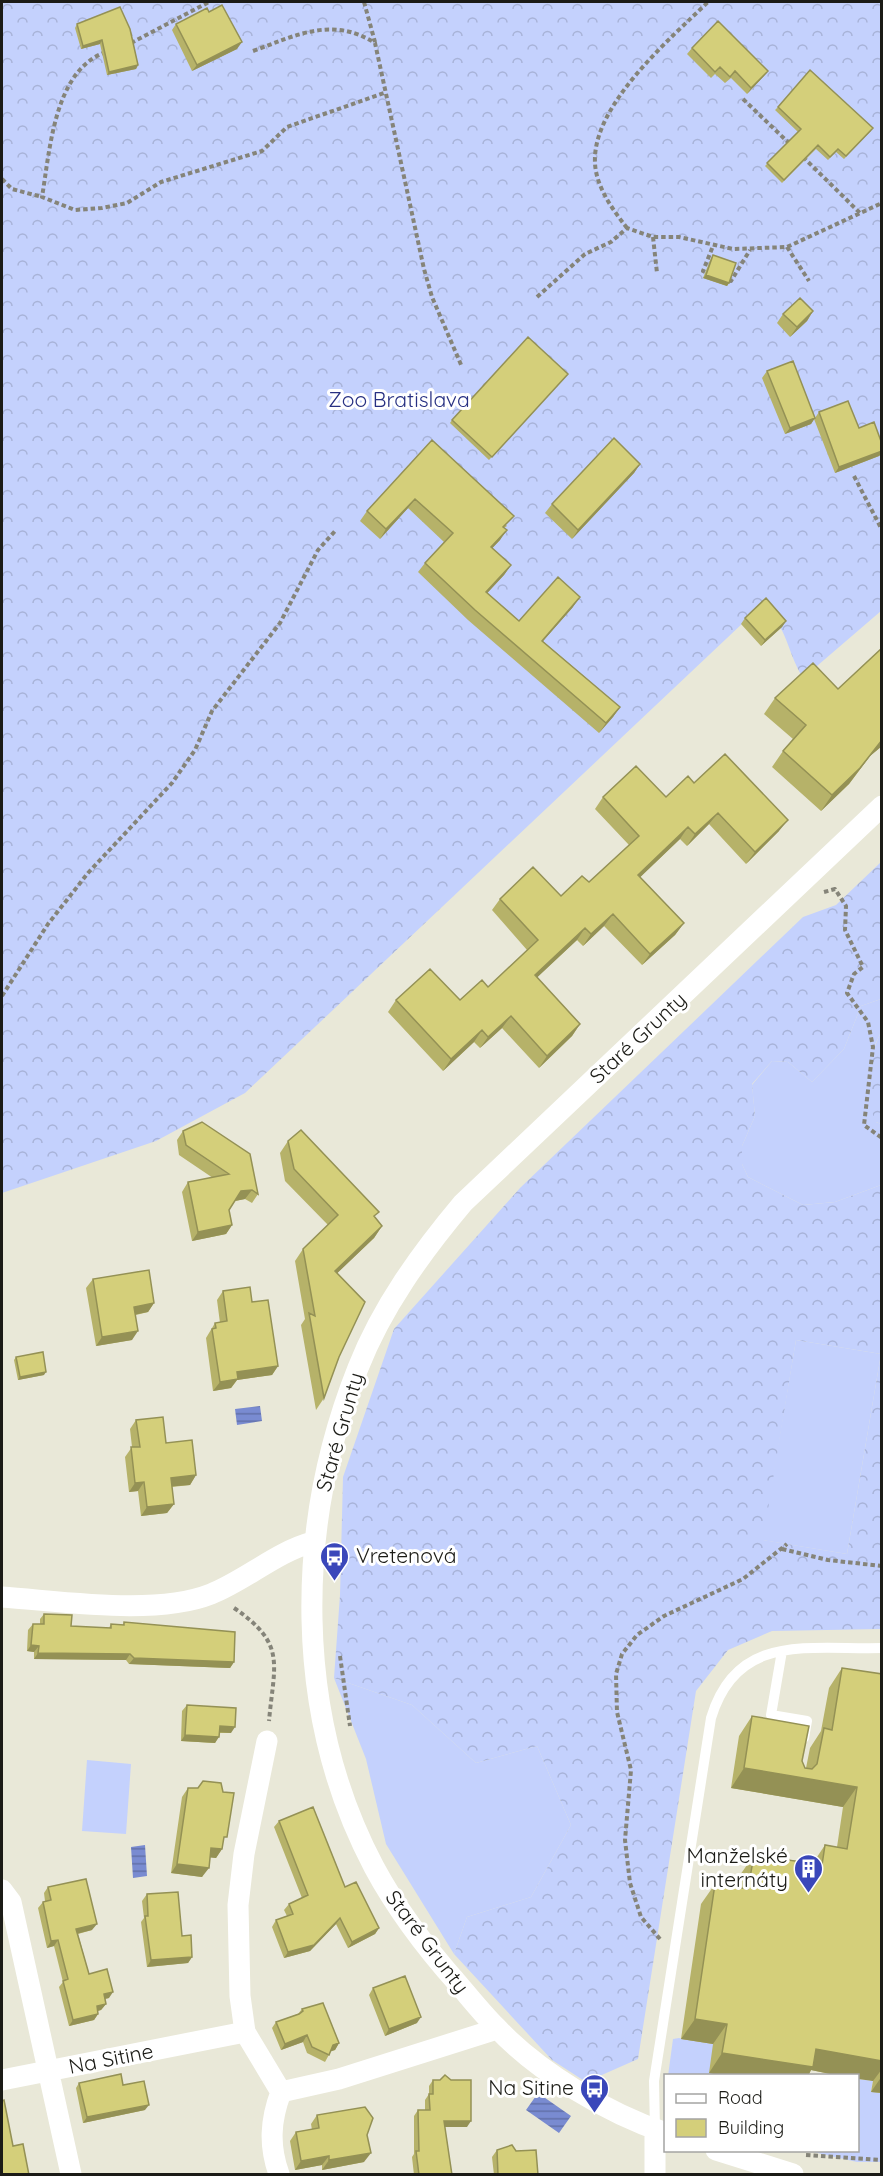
<svg xmlns="http://www.w3.org/2000/svg" width="883" height="2176" font-family="Quicksand,sans-serif">
<style>
.grass{fill:#c4d1fd}
.forest{fill:url(#forest-crowns);fill-rule:evenodd}
.water{fill:url(#water-rules)}
.lines{fill:none;stroke-linecap:round;stroke-linejoin:round}
.path{stroke:#858479;stroke-width:4;stroke-dasharray:4.5 3;stroke-linecap:butt}
.service{stroke:#fff;stroke-width:10}
.minor{stroke:#fff;stroke-width:21}
.wall{fill:#b6b269}
.shaded-wall{fill:#949155}
.building{fill:#d4cf7a;stroke:#949155;stroke-width:1.5}
.labels{text-anchor:middle;stroke-width:6;stroke-linejoin:round;paint-order:stroke}
.park-label{font-size:21px;fill:#273082;stroke:#fff}
.street-label{font-size:21px;fill:#1b1b16;stroke:#fff}
.poi-label{font-size:21px;fill:#1b1b16;stroke:#fff;text-anchor:end}
</style>
<defs>
<pattern id="forest-crowns" width="20" height="18" patternUnits="userSpaceOnUse" patternTransform="scale(1.5)"><rect width="20" height="18" fill="#c4d1fd"/><path d="M2 6a3 3 0 1 1 6 0M12 15a3 3 0 1 1 6 0" fill="none" stroke="#a8b3d8"/></pattern>
<pattern id="water-rules" width="6" height="5" patternUnits="userSpaceOnUse" patternTransform="scale(1.5)"><rect width="6" height="5" fill="#798bd1"/><path d="M0 2.5h6" fill="none" stroke="#6271a9"/></pattern>
</defs>
<rect width="100%" height="100%" fill="#e9e8d8"/>
<path class="grass" d="M 881,999 L 881,1032 L 874,1047 L 876,1122 L 881,1124 L 881,1185 L 835,1202 L 803,1205 L 748,1177 L 742,1164 L 742,1146 L 755,1116 L 752,1085 L 772,1061 L 788,1062 L 812,1082 L 844,1049 L 861,1006 Z
M 796,1340 L 881,1354 L 847,1554 L 762,1540 Z
M 334,1678 L 412,1705 L 476,1763 L 537,1746 L 571,1825 L 531,1897 L 467,1917 L 454,1954 L 386,1844 L 366,1759 Z
M 87,1760 L 131,1764 L 126,1834 L 82,1831 Z
M 679,2038 L 713,2044 L 724,2075 L 668,2076 L 673,2039 Z
M 858,2079 L 873,2081 L 871,2091 L 881,2093 L 881,2162 L 857,2162 L 809,2151 L 858,2150 Z"/>
<path class="forest" d="M 2,2 L 882,2 L 881,611 L 803,678 C 785,648 790,631 762,605 L 245,1093 L 156,1141 L 2,1193 Z
M 881,862 L 881,999 L 861,1006 L 844,1049 L 812,1082 L 788,1062 L 772,1061 L 752,1084 L 755,1116 L 742,1146 L 742,1164 L 748,1177 L 803,1205 L 835,1202 L 881,1185 L 881,1629 L 772,1631 L 728,1650 L 696,1691 L 638,2059 L 586,2082 L 552,2060 L 454,1954 L 467,1917 L 531,1897 L 571,1825 L 537,1746 L 476,1763 L 412,1705 L 334,1678 L 340,1595 L 343,1477 L 394,1329 L 520,1188 L 803,917 L 836,905 ZM 796,1340 L 881,1354 L 847,1554 L 763,1540 Z
M 881,1032 L 882,1124 L 881,1124 L 876,1122 C 862,1092 867,1061 881,1032 Z"/>
<path class="water" d="M 260,1406 L 262,1421 L 237,1425 L 235,1409 Z
M 145,1845 L 147,1876 L 133,1878 L 131,1847 Z
M 538,2093 L 571,2116 L 559,2133 L 526,2110 Z"/>
<g class="lines">
<path class="path" d="M 364,2 L 375,42
M 131,43 L 209,2
M 253,51 C 297,35 332,16 375,43 L 424,269 L 432,297 L 462,367
M 106,52 C 54,70 50,150 42,197 L 75,210 L 102,208 L 127,203 L 161,182 L 262,151 L 287,127 L 384,93
M 743,99 L 791,145
M 803,157 L 860,213
M 2,179 L 12,189 L 42,197
M 627,228 C 613,210 596,187 595,163 C 592,105 670,39 708,2
M 653,237 L 657,273
M 787,247 L 809,281
M 705,272 L 703,271 L 713,246
M 729,280 L 731,281 L 750,250
M 537,297 L 585,254 L 611,242 L 627,228 L 653,237 L 679,237 L 733,249 L 787,247 L 882,203
M 854,476 L 882,530
M 824,892 L 835,889 L 846,906 L 845,930 L 863,967 L 854,974 L 847,993 L 868,1022 L 873,1047 L 864,1125 L 882,1138
M 2,996 L 48,924 L 88,873 L 172,783 L 195,750 L 212,711 L 280,623 L 318,550 L 336,530
M 782,1549 L 828,1560 L 882,1566
M 234,1608 C 287,1644 274,1664 269,1721
M 340,1656 L 350,1726
M 660,1939 L 641,1917 L 630,1883 L 625,1840 L 631,1770 L 617,1712 L 616,1674 L 622,1654 L 637,1635 L 664,1616 L 743,1579 L 787,1544
M 806,2155 L 882,2160"/>
<path class="service" d="M 782,1651 L 771,1715 L 807,1721 L 804,1738
M 655,2130 L 654,2081 L 711,1718 C 737,1632 809,1650 882,1648"/>
<path class="minor" d="M 2,1597 C 61,1601 156,1616 211,1594 C 246,1580 276,1552 313,1542
M 267,1741 L 244,1854 L 238,1905 L 240,1996 L 245,2032 L 281,2092 C 270,2121 269,2146 279,2174
M 2,1890 L 11,1902 L 71,2174
M 2,2080 L 245,2032
M 281,2092 L 339,2079 L 497,2029
M 655,2130 L 655,2174
M 666,2133 C 607,2113 538,2072 496,2027 C 483,2014 471,1999 459,1985 C 426,1948 397,1910 374,1867 C 293,1714 295,1526 358,1368 C 382,1307 421,1253 463,1203 L 882,806
M 716,2150 L 793,2174"/>
</g>
<path class="wall" d="M 209,12 L 237,49 L 192,71 L 172,30 L 176,24 Z
M 77,24 L 130,29 L 138,65 L 136,69 L 107,75 L 100,44 L 81,49 L 75,28 Z
M 692,48 L 768,71 L 763,77 L 747,94 L 731,78 L 725,83 L 715,74 L 711,78 L 687,54 Z
M 778,107 L 871,131 L 844,159 L 836,152 L 828,160 L 816,149 L 782,183 L 765,166 L 798,132 L 775,110 Z
M 713,255 L 729,283 L 727,286 L 703,278 L 711,258 Z
M 813,311 L 807,321 L 790,337 L 777,323 L 783,314 Z
M 767,371 L 815,418 L 819,412 L 859,428 L 882,444 L 882,453 L 879,456 L 835,473 L 814,419 L 811,424 L 785,434 L 762,378 Z
M 568,374 L 489,460 L 450,423 L 452,420 Z
M 432,440 L 507,526 L 504,528 L 500,540 L 492,548 L 511,565 L 504,575 L 487,593 L 519,621 L 573,607 L 543,641 L 620,707 L 613,717 L 599,733 L 468,620 L 418,572 L 425,563 L 444,542 L 408,508 L 380,539 L 360,521 L 367,511 Z
M 640,464 L 634,473 L 572,539 L 545,513 L 552,504 Z
M 745,618 L 786,621 L 782,627 L 761,646 L 741,624 Z
M 882,648 L 882,746 L 870,756 L 849,784 L 821,811 L 772,767 L 783,751 L 793,739 L 764,714 L 775,698 L 838,689 Z
M 694,783 L 779,831 L 746,864 L 709,824 L 687,846 L 680,839 L 640,877 L 684,923 L 675,935 L 642,965 L 604,926 L 583,946 L 577,940 L 537,977 L 580,1024 L 572,1036 L 539,1068 L 502,1028 L 480,1048 L 474,1042 L 443,1071 L 388,1012 L 396,1000 L 460,1000 L 488,987 L 527,950 L 492,910 L 500,899 L 561,896 L 589,882 L 629,845 L 595,809 L 603,797 L 666,797 Z
M 183,1131 L 258,1194 L 252,1203 L 245,1199 L 235,1201 L 229,1210 L 232,1225 L 226,1234 L 192,1241 L 182,1192 L 188,1182 L 213,1178 L 179,1155 L 177,1140 Z
M 288,1141 L 375,1217 L 382,1226 L 374,1238 L 337,1273 L 339,1357 L 324,1398 L 316,1410 L 301,1325 L 305,1319 L 295,1261 L 303,1249 L 328,1225 L 285,1181 L 280,1153 Z
M 93,1279 L 154,1303 L 148,1312 L 136,1315 L 132,1340 L 96,1346 L 86,1288 Z
M 223,1291 L 252,1302 L 278,1366 L 272,1375 L 237,1380 L 231,1388 L 213,1391 L 206,1338 L 215,1323 L 220,1323 L 217,1300 Z
M 16,1357 L 44,1375 L 18,1380 L 14,1360 Z
M 136,1420 L 166,1443 L 196,1475 L 190,1485 L 172,1487 L 174,1504 L 167,1513 L 141,1516 L 138,1491 L 129,1492 L 125,1457 L 132,1447 L 130,1429 Z
M 44,1614 L 71,1626 L 109,1628 L 111,1624 L 123,1625 L 124,1622 L 234,1662 L 230,1668 L 129,1664 L 126,1660 L 34,1659 L 34,1652 L 27,1651 L 28,1630 L 33,1624 L 40,1624 L 40,1619 Z
M 842,1668 L 882,1674 L 882,2093 L 871,2092 L 873,2081 L 858,2076 L 840,2076 L 811,2070 L 808,2076 L 724,2076 L 709,2073 L 713,2044 L 681,2039 L 701,1904 L 715,1884 L 738,1888 L 740,1875 L 754,1855 L 813,1863 L 825,1845 L 837,1847 L 843,1807 L 731,1788 L 739,1736 L 752,1716 L 802,1761 L 805,1768 L 806,1768 L 810,1748 L 821,1731 L 829,1688 Z
M 187,1705 L 231,1733 L 220,1733 L 215,1743 L 181,1741 L 182,1711 Z
M 188,1788 L 223,1843 L 222,1849 L 216,1858 L 210,1857 L 202,1877 L 171,1873 L 182,1797 Z
M 279,1821 L 345,1887 L 379,1928 L 375,1934 L 348,1948 L 336,1924 L 310,1951 L 284,1958 L 272,1927 L 276,1920 L 287,1916 L 284,1910 L 289,1904 L 302,1898 L 274,1827 Z
M 48,1887 L 92,1930 L 78,1934 L 89,1974 L 109,1998 L 105,1999 L 106,2004 L 101,2010 L 98,2011 L 98,2014 L 94,2020 L 69,2026 L 59,1987 L 63,1982 L 54,1946 L 47,1948 L 38,1908 L 43,1902 L 45,1901 L 44,1893 Z
M 147,1894 L 182,1936 L 192,1957 L 188,1963 L 147,1967 L 141,1922 L 144,1918 L 142,1901 Z
M 373,1988 L 417,2023 L 385,2036 L 369,1995 Z
M 302,2009 L 339,2043 L 335,2050 L 331,2051 L 325,2062 L 307,2053 L 303,2042 L 281,2050 L 272,2028 L 276,2022 L 298,2014 Z
M 433,2080 L 467,2127 L 445,2127 L 452,2175 L 414,2175 L 412,2157 L 414,2154 L 414,2116 L 418,2110 L 425,2110 L 425,2100 L 429,2094 L 429,2086 Z
M 79,2083 L 123,2085 L 145,2110 L 83,2123 L 76,2088 Z
M 317,2115 L 367,2135 L 364,2162 L 322,2170 L 322,2165 L 295,2170 L 290,2141 L 296,2132 L 312,2130 L 311,2124 Z
M 497,2150 L 516,2151 L 538,2175 L 494,2175 L 492,2157 Z"/>
<path class="shaded-wall" d="M 102,40 L 100,44 L 81,49 L 83,46 Z
M 242,42 L 237,49 L 192,71 L 197,65 Z
M 138,65 L 136,69 L 107,75 L 109,72 Z
M 768,71 L 763,77 L 747,94 L 751,88 Z
M 706,275 L 729,283 L 727,286 L 703,278 Z
M 813,311 L 807,321 L 790,337 L 797,327 Z
M 815,418 L 811,424 L 785,434 L 790,428 Z
M 882,451 L 882,453 L 879,456 L 835,473 L 839,467 Z
M 640,464 L 634,473 L 572,539 L 578,530 Z
M 415,499 L 408,508 L 380,539 L 386,529 Z
M 507,530 L 500,540 L 484,557 L 491,547 Z
M 511,565 L 504,575 L 479,602 L 486,592 Z
M 580,597 L 573,607 L 535,650 L 542,641 Z
M 786,621 L 782,627 L 761,646 L 765,640 Z
M 620,707 L 613,717 L 599,733 L 606,723 Z
M 882,740 L 882,746 L 870,756 L 849,784 L 821,811 L 832,795 Z
M 718,813 L 709,824 L 687,846 L 695,834 Z
M 788,820 L 779,831 L 746,864 L 755,852 Z
M 688,827 L 680,839 L 630,887 L 638,875 Z
M 613,914 L 604,926 L 583,946 L 591,934 Z
M 684,923 L 675,935 L 642,965 L 650,954 Z
M 585,928 L 577,940 L 527,987 L 535,975 Z
M 511,1016 L 502,1028 L 480,1048 L 488,1037 Z
M 580,1024 L 572,1036 L 539,1068 L 547,1056 Z
M 482,1030 L 474,1042 L 443,1071 L 451,1059 Z
M 252,1190 L 245,1199 L 235,1201 L 241,1191 Z
M 232,1225 L 226,1234 L 192,1241 L 198,1232 Z
M 382,1226 L 374,1238 L 327,1283 L 335,1271 Z
M 154,1303 L 148,1312 L 128,1316 L 134,1307 Z
M 138,1331 L 132,1340 L 96,1346 L 102,1337 Z
M 278,1366 L 272,1375 L 237,1380 L 231,1388 L 213,1391 L 220,1382 L 237,1372 Z
M 46,1372 L 44,1375 L 18,1380 L 20,1377 Z
M 196,1475 L 190,1485 L 164,1487 L 171,1478 Z
M 144,1482 L 138,1491 L 129,1492 L 135,1483 Z
M 174,1504 L 167,1513 L 141,1516 L 147,1507 Z
M 31,1645 L 39,1646 L 34,1652 L 27,1651 Z
M 38,1653 L 130,1654 L 126,1660 L 34,1659 Z
M 134,1658 L 234,1662 L 230,1668 L 129,1664 Z
M 220,1726 L 235,1727 L 231,1733 L 216,1732 Z
M 185,1735 L 219,1737 L 215,1743 L 181,1741 Z
M 744,1768 L 857,1787 L 843,1807 L 731,1788 Z
M 211,1848 L 222,1849 L 216,1858 L 205,1857 Z
M 177,1864 L 209,1868 L 202,1877 L 171,1873 Z
M 340,1918 L 336,1924 L 310,1951 L 284,1958 L 288,1952 Z
M 97,1924 L 92,1930 L 72,1935 L 76,1929 Z
M 379,1928 L 375,1934 L 348,1948 L 352,1942 Z
M 58,1940 L 54,1946 L 47,1948 L 51,1941 Z
M 192,1957 L 188,1963 L 147,1967 L 151,1960 Z
M 113,1992 L 109,1998 L 99,2000 L 104,1994 Z
M 106,2004 L 101,2010 L 92,2012 L 97,2006 Z
M 98,2014 L 94,2020 L 69,2026 L 73,2020 Z
M 421,2017 L 417,2023 L 385,2036 L 389,2029 Z
M 695,2019 L 727,2024 L 713,2044 L 681,2039 Z
M 307,2035 L 303,2042 L 281,2050 L 285,2044 Z
M 339,2043 L 335,2050 L 329,2052 L 333,2045 Z
M 816,2049 L 882,2061 L 882,2069 L 873,2081 L 858,2079 L 858,2076 L 840,2076 L 811,2070 L 808,2076 L 724,2076 L 709,2073 L 722,2053 Z
M 882,2076 L 882,2093 L 871,2092 Z
M 149,2105 L 145,2110 L 83,2123 L 87,2117 Z
M 444,2121 L 471,2121 L 467,2127 L 440,2127 Z
M 371,2153 L 364,2162 L 322,2170 L 329,2160 Z
M 329,2156 L 322,2165 L 295,2170 L 301,2161 Z"/>
<path class="building" d="M 222,5 L 242,42 L 197,65 L 176,24 L 207,8 L 209,12 Z
M 120,7 L 130,29 L 138,65 L 109,72 L 102,40 L 83,46 L 77,24 Z
M 718,21 L 768,71 L 751,88 L 735,71 L 730,77 L 720,67 L 715,72 L 692,48 Z
M 810,70 L 873,128 L 846,156 L 838,149 L 830,157 L 818,145 L 784,180 L 767,163 L 801,129 L 778,107 Z
M 713,255 L 736,263 L 729,283 L 706,275 Z
M 800,298 L 813,311 L 797,327 L 783,314 Z
M 528,337 L 568,374 L 492,457 L 452,420 Z
M 793,361 L 815,418 L 790,428 L 767,371 Z
M 848,401 L 859,428 L 874,422 L 882,444 L 882,451 L 839,467 L 819,412 Z
M 614,438 L 640,464 L 578,530 L 552,504 Z
M 432,440 L 514,516 L 503,527 L 507,530 L 491,547 L 511,565 L 486,592 L 519,621 L 558,577 L 580,597 L 542,641 L 620,707 L 606,723 L 475,610 L 425,563 L 453,533 L 415,499 L 386,529 L 367,511 Z
M 766,598 L 786,621 L 765,640 L 745,618 Z
M 882,648 L 882,740 L 860,768 L 832,795 L 783,751 L 806,725 L 775,698 L 813,663 L 838,689 Z
M 725,754 L 788,820 L 755,852 L 718,813 L 695,834 L 688,827 L 638,875 L 684,923 L 650,954 L 613,914 L 591,934 L 585,928 L 535,975 L 580,1024 L 547,1056 L 511,1016 L 488,1037 L 482,1030 L 451,1059 L 396,1000 L 430,969 L 460,1000 L 482,980 L 488,987 L 538,940 L 500,899 L 533,867 L 561,896 L 582,876 L 589,882 L 639,836 L 603,797 L 636,766 L 666,797 L 688,776 L 694,783 Z
M 202,1122 L 250,1154 L 258,1194 L 252,1190 L 241,1191 L 229,1210 L 232,1225 L 198,1232 L 188,1182 L 229,1174 L 186,1145 L 183,1131 Z
M 301,1130 L 379,1212 L 374,1216 L 382,1226 L 335,1271 L 365,1302 L 339,1357 L 324,1398 L 309,1313 L 315,1316 L 303,1249 L 338,1215 L 294,1169 L 288,1141 Z
M 149,1270 L 154,1303 L 134,1307 L 138,1331 L 102,1337 L 93,1279 Z
M 250,1287 L 252,1302 L 268,1300 L 278,1366 L 237,1372 L 238,1379 L 220,1382 L 212,1329 L 216,1328 L 215,1323 L 227,1321 L 223,1291 Z
M 43,1352 L 46,1372 L 20,1377 L 16,1357 Z
M 163,1417 L 166,1443 L 192,1440 L 196,1475 L 171,1478 L 174,1504 L 147,1507 L 144,1482 L 135,1483 L 131,1447 L 140,1447 L 136,1420 Z
M 44,1614 L 72,1615 L 71,1626 L 111,1628 L 111,1624 L 124,1625 L 124,1622 L 235,1632 L 234,1662 L 134,1658 L 130,1654 L 38,1653 L 39,1646 L 31,1645 L 33,1624 L 44,1624 Z
M 842,1668 L 882,1674 L 882,2061 L 816,2049 L 813,2067 L 722,2053 L 727,2024 L 695,2019 L 715,1884 L 748,1889 L 754,1855 L 822,1865 L 825,1845 L 847,1849 L 857,1787 L 744,1768 L 752,1716 L 809,1726 L 802,1761 L 805,1768 L 812,1769 L 817,1764 L 824,1728 L 832,1730 Z
M 187,1705 L 236,1708 L 235,1727 L 220,1726 L 219,1737 L 185,1735 Z
M 203,1781 L 221,1783 L 223,1792 L 234,1793 L 227,1837 L 224,1837 L 222,1849 L 211,1848 L 209,1868 L 177,1864 L 188,1788 L 198,1788 Z
M 313,1807 L 345,1887 L 356,1882 L 379,1928 L 352,1942 L 340,1918 L 314,1945 L 288,1952 L 276,1920 L 293,1914 L 289,1904 L 308,1895 L 279,1821 Z
M 86,1879 L 97,1924 L 76,1929 L 89,1974 L 107,1969 L 113,1992 L 104,1994 L 106,2004 L 97,2006 L 98,2014 L 73,2020 L 63,1981 L 68,1979 L 58,1940 L 51,1941 L 43,1902 L 51,1900 L 48,1887 Z
M 178,1892 L 182,1936 L 191,1935 L 192,1957 L 151,1960 L 145,1916 L 148,1916 L 147,1894 Z
M 405,1976 L 421,2017 L 389,2029 L 373,1988 Z
M 323,2003 L 339,2043 L 333,2045 L 329,2055 L 312,2047 L 307,2035 L 285,2044 L 276,2022 L 299,2014 L 303,2011 L 302,2009 Z
M 121,2074 L 123,2085 L 144,2081 L 149,2105 L 87,2117 L 79,2083 Z
M 445,2075 L 451,2080 L 471,2080 L 471,2121 L 444,2121 L 452,2175 L 419,2175 L 416,2151 L 419,2151 L 418,2110 L 430,2110 L 429,2094 L 433,2094 L 433,2080 L 440,2080 Z
M 4,2100 L 13,2146 L 23,2144 L 29,2175 L 2,2175 L 2,2101 Z
M 365,2107 L 373,2118 L 367,2135 L 371,2153 L 329,2160 L 329,2156 L 301,2161 L 296,2132 L 319,2128 L 317,2115 Z
M 512,2145 L 516,2151 L 536,2150 L 538,2175 L 498,2175 L 497,2150 Z"/>
<defs>
<symbol id="bus-pin" viewBox="-11 -11 22 30"><path d="M0 17L-7.5 6A9.5 9.5 0 1 1 7.5 6Z" fill="#3a47ba" stroke="#fff"/><path d="M-5-6H5V4H4V6H2V4H-2V6H-4V4H-5ZM-3.5-4V0h7V-4ZM-3.5 1.2v1.5H-2V1.2ZM2 1.2v1.5H3.5V1.2Z" fill="#fff"/></symbol>
<symbol id="building-pin" viewBox="-11 -11 22 30"><path d="M0 17L-7.5 6A9.5 9.5 0 1 1 7.5 6Z" fill="#3a47ba" stroke="#fff"/><path d="M-4-6H4V6H1V3H-1V6H-4ZM-2.5-4.3h1.7v1.8h-1.7ZM.8-4.3h1.7v1.8H.8ZM-2.5-1h1.7V.8h-1.7ZM.8-1h1.7V.8H.8Z" fill="#fff"/></symbol>
</defs>
<g fill-rule="evenodd">
<use href="#bus-pin" x="318" y="1540" width="33" height="45"/>
<use href="#building-pin" x="792" y="1852" width="33" height="45"/>
<use href="#bus-pin" x="578" y="2072" width="33" height="45"/>
</g>
<g class="labels">
<g class="park-label">
<text x="399" y="407">Zoo Bratislava</text>
</g>
<g class="street-label">
<text transform="translate(638 1038) rotate(-43)" y="7">Staré Grunty</text>
<text transform="translate(340 1432) rotate(-74)" y="7">Staré Grunty</text>
<text transform="translate(427 1942) rotate(53)" y="7">Staré Grunty</text>
<text transform="translate(111 2059) rotate(-11)" y="7">Na Sitine</text>
</g>
<g class="poi-label">
<text x="356" y="1563" text-anchor="start">Vretenová</text>
<text x="788" y="1863">Manželské<tspan x="788" dy="24">internáty</tspan></text>
<text x="574" y="2095">Na Sitine</text>
</g>
</g>
<rect width="883" height="2176" fill="none" stroke="#1b1b16" stroke-width="6"/>
<rect x="664" y="2074" width="195" height="78" fill="#ffffff" stroke="#a4a4a2" stroke-width="1.5"/>
<rect x="676" y="2094" width="30" height="9" fill="#ffffff" stroke="#a4a4a2" stroke-width="1.5"/>
<text x="718" y="2104" font-size="18" fill="#1b1b16">Road</text>
<rect x="676" y="2119" width="30" height="18" fill="#d4cf7a" stroke="#a4a4a2" stroke-width="1.5"/>
<text x="718" y="2134" font-size="18" fill="#1b1b16">Building</text>
</svg>
